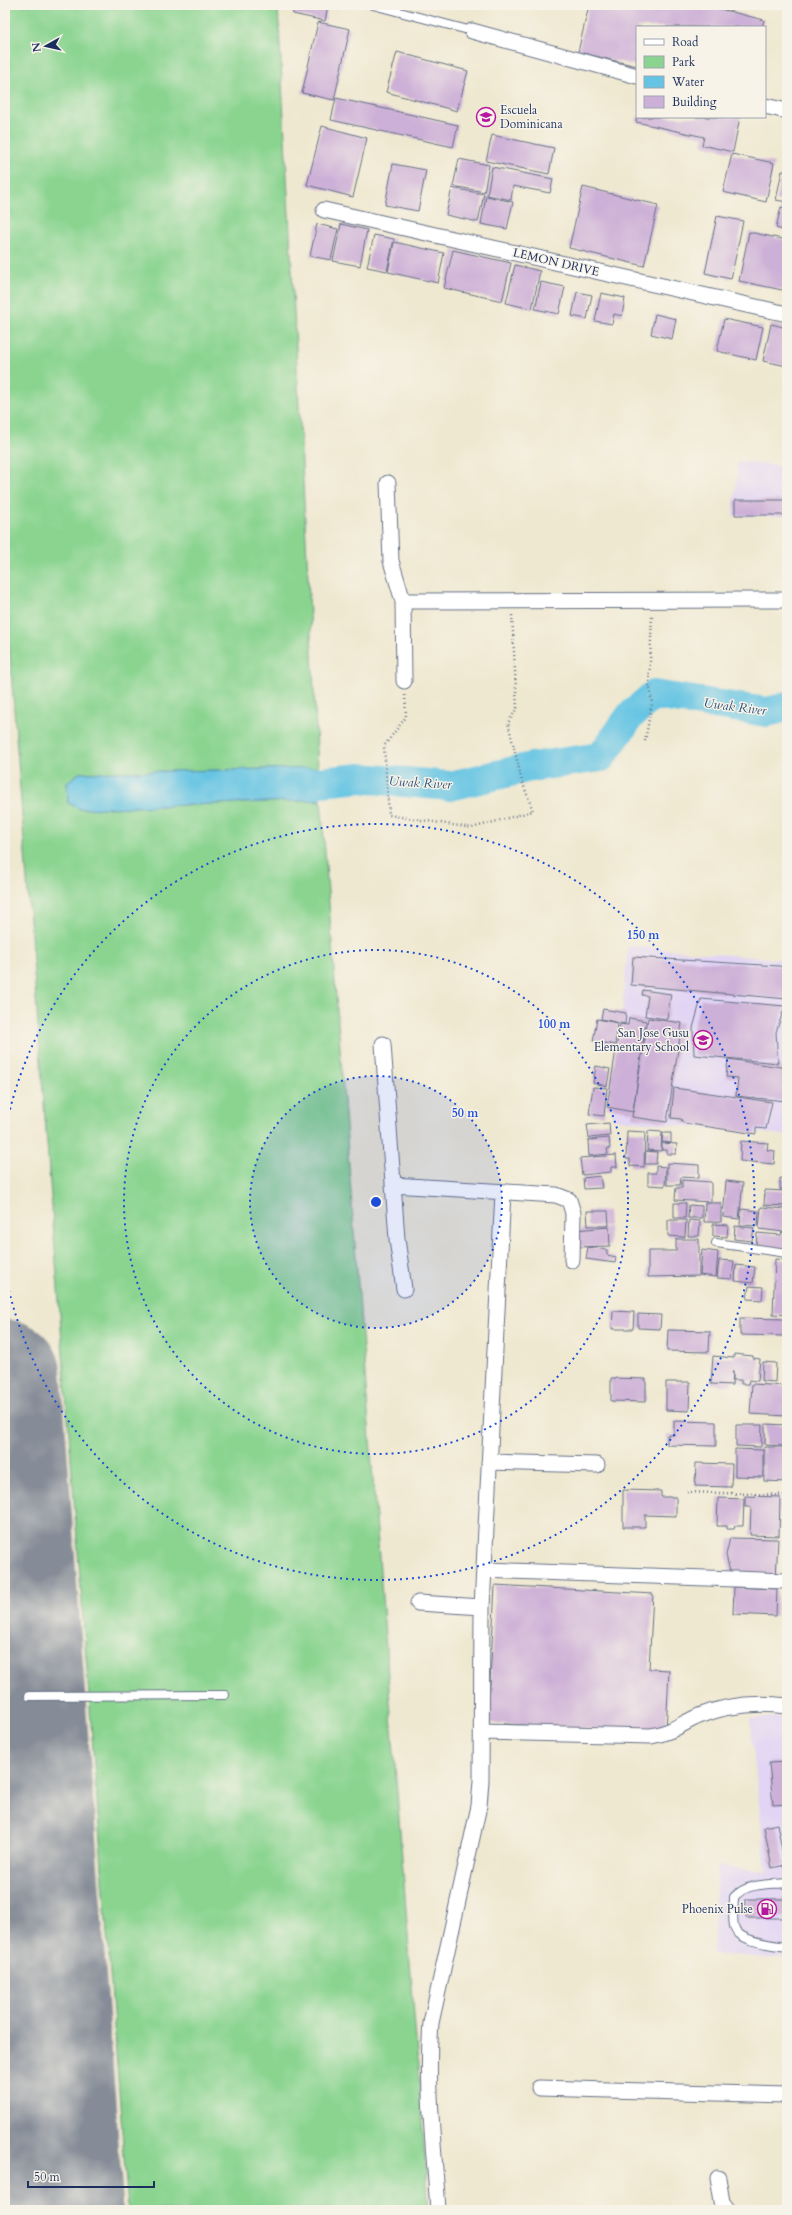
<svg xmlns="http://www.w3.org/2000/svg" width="792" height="2215" font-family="Cardo,serif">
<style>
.built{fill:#e1d4f4}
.green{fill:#8ad490;stroke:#528277}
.water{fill:#65c4e3;stroke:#407aa0}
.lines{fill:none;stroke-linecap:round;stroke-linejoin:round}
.river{stroke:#65c4e3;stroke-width:30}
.runway{stroke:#858c97;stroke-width:113}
.building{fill:#cdb0d7}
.lane-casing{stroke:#657086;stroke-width:10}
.street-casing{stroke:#657086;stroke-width:17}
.path{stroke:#657086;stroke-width:2.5;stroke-dasharray:1 3;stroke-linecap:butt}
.lane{stroke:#fff;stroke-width:8}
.street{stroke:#fff;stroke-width:15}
.ring{fill:none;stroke:#1d4ed8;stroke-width:2;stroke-dasharray:2 4}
.labels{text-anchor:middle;stroke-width:3;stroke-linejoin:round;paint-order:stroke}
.poi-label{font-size:12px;fill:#1b2f5e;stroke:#f7f3e8;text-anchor:end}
.street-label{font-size:12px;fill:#1b2f5e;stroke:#f7f3e8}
.water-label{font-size:13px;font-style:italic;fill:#2e547f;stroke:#f7f3e8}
.centre{fill:#1d4ed8;stroke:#f7f3e8;stroke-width:2}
.ring-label{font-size:12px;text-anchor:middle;font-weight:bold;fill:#1d4ed8;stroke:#f7f3e8;stroke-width:3;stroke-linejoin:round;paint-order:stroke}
</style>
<rect width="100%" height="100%" fill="#f7f3e8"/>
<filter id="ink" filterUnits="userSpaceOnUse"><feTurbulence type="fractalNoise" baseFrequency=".025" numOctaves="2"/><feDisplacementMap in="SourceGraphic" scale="8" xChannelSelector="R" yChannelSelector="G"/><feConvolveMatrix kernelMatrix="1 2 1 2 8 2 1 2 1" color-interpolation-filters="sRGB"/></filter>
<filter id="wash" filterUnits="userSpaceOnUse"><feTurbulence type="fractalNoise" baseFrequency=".012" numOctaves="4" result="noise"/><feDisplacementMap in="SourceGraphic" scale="16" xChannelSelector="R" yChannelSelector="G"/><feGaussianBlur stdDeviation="0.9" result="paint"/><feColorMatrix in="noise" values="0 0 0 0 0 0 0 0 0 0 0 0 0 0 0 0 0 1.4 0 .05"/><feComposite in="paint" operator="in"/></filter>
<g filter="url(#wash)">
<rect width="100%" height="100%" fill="#efe8d0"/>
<path class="built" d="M 738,461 L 787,467 L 787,516 L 733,516 Z
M 628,946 L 787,960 L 787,1135 L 612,1119 Z
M 787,1716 L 787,1960 L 713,1953 L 717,1866 L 766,1871 L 750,1719 Z"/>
<path class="green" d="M 5,5 L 278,5 L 318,768 L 79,773 L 67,783 L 68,803 L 80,809 L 321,800 L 429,2210 L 128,2210 L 5,591 Z
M 5,2150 L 9,2210 L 5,2210 Z"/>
<path class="water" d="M 318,768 L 321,800 L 80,809 L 68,803 L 67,783 L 79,773 Z"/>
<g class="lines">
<path class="river" d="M 279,786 L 360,778 L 450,786 L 531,767 L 601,757 L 631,715 L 654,695 L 767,712 L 787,707"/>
<path class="runway" d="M 5,1376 L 67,2210"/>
</g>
<g id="blocks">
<path class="building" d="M 292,5 L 328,5 L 325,21 L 293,14 Z
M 589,5 L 704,5 L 764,20 L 762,27 L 637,27 L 637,66 L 578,52 Z
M 318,22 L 350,29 L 334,100 L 302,93 Z
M 397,52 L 468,71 L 457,111 L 386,92 Z
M 336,98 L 458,125 L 453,147 L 331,120 Z
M 637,117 L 740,117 L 733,152 L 702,145 L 704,137 L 636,122 Z
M 322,126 L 367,138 L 353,197 L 307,185 Z
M 492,135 L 554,148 L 549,174 L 486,161 Z
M 732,154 L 774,163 L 766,202 L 723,192 Z
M 459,159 L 489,165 L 484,192 L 453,186 Z
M 393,164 L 426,170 L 418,211 L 385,205 Z
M 492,167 L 553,179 L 550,193 L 513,186 L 511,200 L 487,195 Z
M 782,171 L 787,172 L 787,202 L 776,200 Z
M 583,187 L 658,205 L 644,266 L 569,248 Z
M 452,188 L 484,194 L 478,222 L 446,215 Z
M 486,196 L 513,202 L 507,229 L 481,224 Z
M 781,207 L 787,208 L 787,231 L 776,228 Z
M 717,216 L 743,221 L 731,279 L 705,273 Z
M 317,224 L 338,229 L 331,260 L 310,256 Z
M 341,224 L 367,230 L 360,266 L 333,261 Z
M 749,232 L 787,240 L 787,291 L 739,281 Z
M 374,235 L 394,239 L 387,271 L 367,267 Z
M 394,242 L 444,253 L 438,283 L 388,272 Z
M 453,250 L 511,263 L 502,301 L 444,288 Z
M 515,265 L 540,271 L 532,309 L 506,303 Z
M 541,282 L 565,287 L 559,314 L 535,309 Z
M 577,292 L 592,295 L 587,319 L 572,316 Z
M 601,293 L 625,298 L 622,316 L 614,314 L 612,324 L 595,321 Z
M 655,314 L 676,319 L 672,339 L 651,334 Z
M 724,319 L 763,327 L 756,360 L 717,351 Z
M 771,324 L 787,328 L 787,366 L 763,361 Z
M 735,500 L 787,500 L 787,515 L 735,515 Z
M 633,957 L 779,966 L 787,968 L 787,999 L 631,985 Z
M 643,990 L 671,994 L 667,1019 L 645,1016 L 648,996 L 642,995 Z
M 701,999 L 785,1006 L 776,1032 L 778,1063 L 694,1055 L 693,1028 Z
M 603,1009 L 626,1013 L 625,1024 L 601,1019 Z
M 629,1018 L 646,1021 L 633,1112 L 607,1107 L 620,1024 L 628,1025 Z
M 648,1018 L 682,1023 L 667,1122 L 632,1117 Z
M 597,1019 L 618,1023 L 615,1045 L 593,1041 Z
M 728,1059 L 787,1068 L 786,1101 L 736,1096 L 738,1078 L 726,1077 Z
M 596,1066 L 610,1069 L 607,1086 L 593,1083 Z
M 593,1087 L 607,1088 L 604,1116 L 589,1114 Z
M 674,1088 L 772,1102 L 766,1129 L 756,1128 L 756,1134 L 683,1123 L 681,1119 L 671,1118 Z
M 609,1123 L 610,1136 L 589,1138 L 587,1125 Z
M 627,1131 L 645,1132 L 644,1167 L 630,1166 L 630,1159 L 626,1159 Z
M 648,1131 L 662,1132 L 661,1151 L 647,1150 Z
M 663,1133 L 671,1133 L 671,1143 L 662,1142 Z
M 609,1138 L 610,1148 L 607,1149 L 608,1154 L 589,1156 L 588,1140 Z
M 741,1141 L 768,1143 L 767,1150 L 775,1151 L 774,1164 L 740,1161 Z
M 662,1143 L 677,1144 L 676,1154 L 667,1154 L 667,1150 L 662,1150 Z
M 646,1151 L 657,1152 L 656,1164 L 645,1164 Z
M 616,1155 L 617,1167 L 611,1167 L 611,1172 L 582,1175 L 580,1158 Z
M 667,1163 L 699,1165 L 699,1178 L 681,1177 L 680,1185 L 667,1185 Z
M 656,1166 L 666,1167 L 665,1186 L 648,1185 L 648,1173 L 656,1173 Z
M 600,1176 L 602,1188 L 584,1189 L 583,1178 Z
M 780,1178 L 787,1179 L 787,1189 L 780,1189 Z
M 682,1180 L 711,1182 L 711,1202 L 675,1200 L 676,1188 L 682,1188 Z
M 726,1181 L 743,1183 L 739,1219 L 723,1217 Z
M 765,1190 L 787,1191 L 786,1206 L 764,1205 Z
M 674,1203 L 686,1203 L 685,1218 L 674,1218 Z
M 705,1203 L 721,1203 L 721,1222 L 704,1222 Z
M 689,1205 L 702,1206 L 702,1218 L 688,1218 Z
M 761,1207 L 787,1209 L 787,1228 L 785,1228 L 784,1232 L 759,1229 Z
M 741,1209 L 759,1211 L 758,1226 L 740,1225 Z
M 587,1211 L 608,1211 L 609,1226 L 588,1226 Z
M 668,1220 L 686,1220 L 685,1237 L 668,1236 Z
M 689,1220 L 700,1221 L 699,1236 L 688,1236 Z
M 713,1224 L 728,1225 L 727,1237 L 713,1236 Z
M 735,1226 L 754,1228 L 752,1241 L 734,1239 Z
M 609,1227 L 610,1246 L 576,1247 L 575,1230 Z
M 782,1232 L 787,1233 L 787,1253 L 756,1247 L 757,1233 L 781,1235 Z
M 676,1239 L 699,1239 L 699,1276 L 648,1277 L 648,1251 L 676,1251 Z
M 588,1247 L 607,1250 L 607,1255 L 616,1257 L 615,1263 L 586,1259 Z
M 702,1250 L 718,1252 L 716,1277 L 700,1275 Z
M 775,1259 L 787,1260 L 787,1315 L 773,1314 Z
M 719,1260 L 734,1261 L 732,1279 L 717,1278 Z
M 736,1265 L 755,1267 L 753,1283 L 735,1281 Z
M 749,1286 L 763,1287 L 762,1300 L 747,1299 Z
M 613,1311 L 634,1312 L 633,1329 L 612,1329 Z
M 638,1314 L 661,1315 L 660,1329 L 638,1328 Z
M 740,1318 L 786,1319 L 786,1336 L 740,1335 Z
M 668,1330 L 710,1331 L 709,1352 L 667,1351 Z
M 734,1354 L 753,1356 L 753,1358 L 760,1359 L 758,1381 L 750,1380 L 749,1384 L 741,1384 L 741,1380 L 733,1380 L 733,1371 L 732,1385 L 711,1384 L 713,1356 L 734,1358 Z
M 763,1362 L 776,1363 L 775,1382 L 762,1381 Z
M 611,1378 L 646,1379 L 646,1402 L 611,1401 Z
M 666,1382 L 690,1382 L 689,1411 L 666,1410 Z
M 752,1384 L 787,1386 L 787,1416 L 750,1414 Z
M 674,1421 L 716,1422 L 716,1446 L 667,1445 L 667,1435 L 674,1435 Z
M 765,1424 L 787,1425 L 787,1446 L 765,1445 Z
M 736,1425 L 762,1425 L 761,1447 L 736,1446 Z
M 764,1447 L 787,1447 L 787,1482 L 764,1481 Z
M 735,1449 L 763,1450 L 763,1477 L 735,1476 Z
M 696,1463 L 732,1464 L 731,1487 L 695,1486 Z
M 623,1490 L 661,1491 L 661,1497 L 676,1497 L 676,1516 L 645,1515 L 645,1527 L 623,1527 Z
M 745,1496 L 780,1497 L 779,1536 L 750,1535 L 751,1507 L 745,1507 Z
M 718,1498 L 744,1499 L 743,1526 L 735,1526 L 734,1529 L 727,1529 L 727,1526 L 717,1526 Z
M 730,1538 L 778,1539 L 776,1578 L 731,1576 L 726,1555 Z
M 495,1585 L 653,1594 L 649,1669 L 669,1670 L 666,1733 L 488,1723 Z
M 734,1587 L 777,1589 L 776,1616 L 733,1614 Z
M 787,1762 L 787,1804 L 773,1805 L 769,1763 Z
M 777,1824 L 785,1865 L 772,1868 L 764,1827 Z
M 746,1899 L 787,1899 L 787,1918 L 746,1918 Z"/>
</g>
</g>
<g filter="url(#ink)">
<use href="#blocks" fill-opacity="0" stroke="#657086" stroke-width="1"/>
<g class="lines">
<defs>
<path id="lane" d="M 373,5 L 472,31
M 716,1243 L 787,1253
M 29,1696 L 225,1695
M 787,1883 C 768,1885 748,1882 734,1897 C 734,1906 732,1917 734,1926 C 737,1942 773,1945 787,1947"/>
<path id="street" d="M 472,31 L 637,76
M 765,106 L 787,111
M 324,210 L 787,314
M 388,483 L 391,561 L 403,601 L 404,681
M 403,601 L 787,600
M 383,1044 L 397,1239 L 404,1289
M 393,1185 L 556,1195 L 569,1200 L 573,1213 L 572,1260
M 489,1462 L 597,1465
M 484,1570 L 787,1581
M 418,1603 L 482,1607
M 482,1732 L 651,1736 C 671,1733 681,1724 699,1716 C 727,1705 757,1702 787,1706
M 539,2088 L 787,2095
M 718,2178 L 722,2202 L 728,2210
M 438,2210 C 434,2148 426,2086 431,2023 L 479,1806 L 481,1781 L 482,1607 L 503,1192"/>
</defs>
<use href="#lane" class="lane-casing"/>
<use href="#street" class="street-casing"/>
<path class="path" d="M 405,695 L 406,717 L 384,746 L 389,815 L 472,828 L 533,811 L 522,781 L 508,723 L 517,708 L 512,615
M 645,741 L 652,703 L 649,683 L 652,616
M 687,1492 L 787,1495"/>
<use href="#lane" class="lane"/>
<use href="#street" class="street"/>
</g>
</g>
<circle cx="376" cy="1202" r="126" fill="#1d4ed8" fill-opacity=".12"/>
<g class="ring">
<circle cx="376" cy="1202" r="126"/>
<circle cx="376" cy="1202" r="252"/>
<path d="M6 1127A378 378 0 1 1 6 1277"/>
</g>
<defs>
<symbol id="school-ring" viewBox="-11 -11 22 22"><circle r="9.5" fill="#f7f3e8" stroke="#b5179e" stroke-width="1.5"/><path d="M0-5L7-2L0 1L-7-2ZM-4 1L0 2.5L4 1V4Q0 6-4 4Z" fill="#b5179e"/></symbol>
<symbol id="fuel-ring" viewBox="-11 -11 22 22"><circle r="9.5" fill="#f7f3e8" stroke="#b5179e" stroke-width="1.5"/><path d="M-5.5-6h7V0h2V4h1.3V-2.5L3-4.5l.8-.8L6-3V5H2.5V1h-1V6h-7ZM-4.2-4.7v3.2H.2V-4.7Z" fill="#b5179e"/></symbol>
</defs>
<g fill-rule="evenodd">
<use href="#school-ring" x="475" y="106" width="22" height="22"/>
<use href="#school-ring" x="692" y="1029" width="22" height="22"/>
<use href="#fuel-ring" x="756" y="1898" width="22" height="22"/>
</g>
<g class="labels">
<g class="poi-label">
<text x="500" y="114" text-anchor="start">Escuela<tspan x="500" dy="14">Dominicana</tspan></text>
<text x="689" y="1037">San Jose Gusu<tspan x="689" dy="14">Elementary School</tspan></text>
<text x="753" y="1913">Phoenix Pulse</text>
</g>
<g class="street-label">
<text transform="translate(556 262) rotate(13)" y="4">LEMON DRIVE</text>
</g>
<g class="water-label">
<text transform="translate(735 706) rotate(7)" y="5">Uwak River</text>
<text transform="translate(420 782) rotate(3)" y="5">Uwak River</text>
</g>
</g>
<circle cx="376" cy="1202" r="6" class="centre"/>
<g class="ring-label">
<text x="643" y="939">150 m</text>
<text x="554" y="1028">100 m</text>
<text x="465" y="1117">50 m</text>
</g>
<rect width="792" height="2215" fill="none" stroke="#f7f3e8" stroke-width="20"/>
<rect x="636" y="26" width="130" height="92" fill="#f7f3e8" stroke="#9fa5b1"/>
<rect x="644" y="39" width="20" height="6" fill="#ffffff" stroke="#9fa5b1"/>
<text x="672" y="46" font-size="12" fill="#1b2f5e">Road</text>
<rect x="644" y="56" width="20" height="12" fill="#8ad490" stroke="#9fa5b1"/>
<text x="672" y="66" font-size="12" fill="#1b2f5e">Park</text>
<rect x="644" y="76" width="20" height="12" fill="#65c4e3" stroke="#9fa5b1"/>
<text x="672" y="86" font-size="12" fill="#1b2f5e">Water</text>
<rect x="644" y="96" width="20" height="12" fill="#cdb0d7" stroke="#9fa5b1"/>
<text x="672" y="106" font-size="12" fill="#1b2f5e">Building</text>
<g transform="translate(46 46) rotate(262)" stroke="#f7f3e8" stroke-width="3" paint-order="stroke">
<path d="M0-3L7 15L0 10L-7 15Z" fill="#1b2f5e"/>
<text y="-6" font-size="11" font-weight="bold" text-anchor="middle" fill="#1b2f5e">N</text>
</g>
<path d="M28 2181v6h126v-6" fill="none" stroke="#1b2f5e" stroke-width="2"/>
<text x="34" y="2181" font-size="12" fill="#1b2f5e" stroke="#f7f3e8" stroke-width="3" paint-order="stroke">50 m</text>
</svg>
